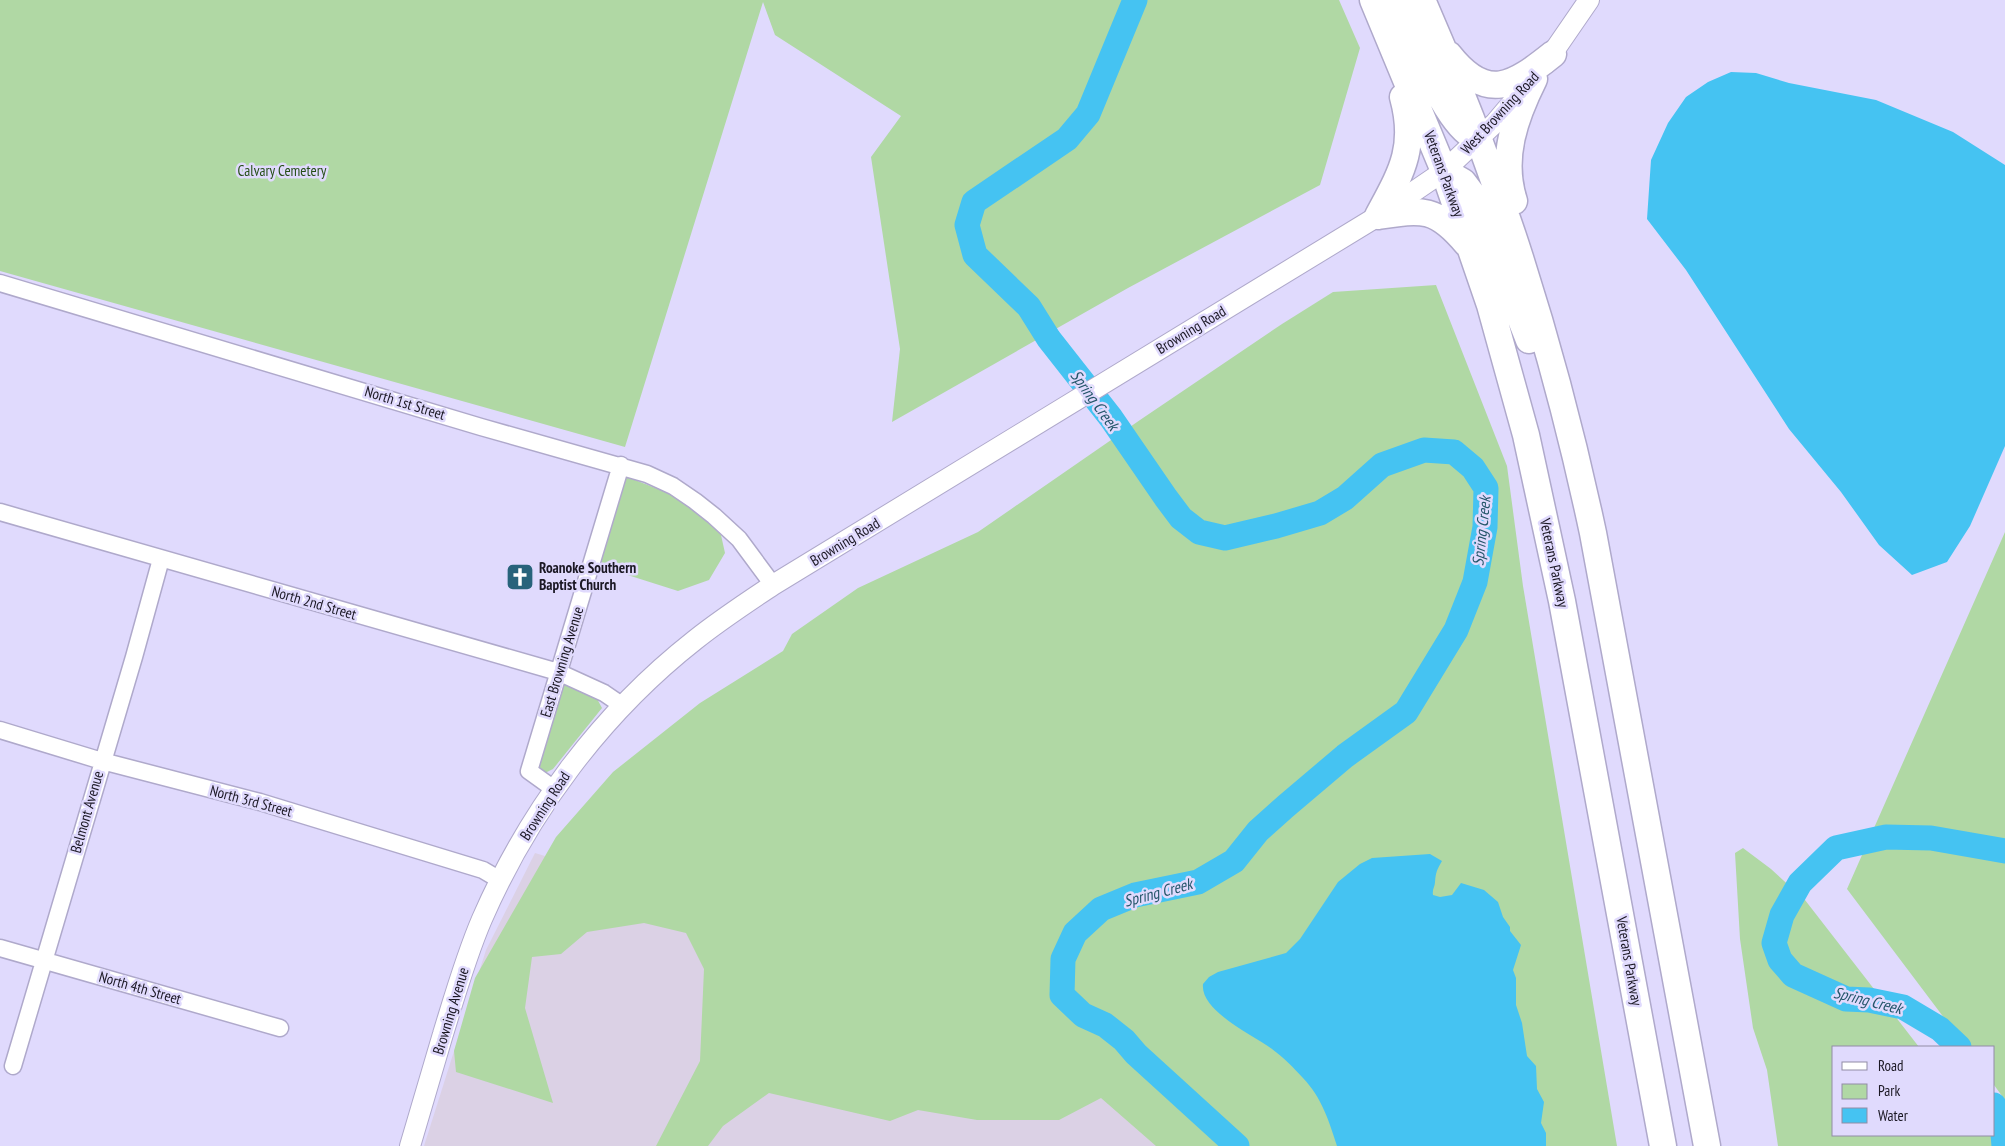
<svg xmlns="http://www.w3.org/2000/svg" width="2005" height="1146" font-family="'PT Sans Narrow',sans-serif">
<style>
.industrial{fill:#dbd1e5}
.green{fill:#b0d8a4}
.water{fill:#45c3f2}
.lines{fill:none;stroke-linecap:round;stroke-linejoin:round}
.river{stroke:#45c3f2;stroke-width:25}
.minor-casing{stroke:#afa9cb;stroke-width:19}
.tertiary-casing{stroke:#afa9cb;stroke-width:22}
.trunk-casing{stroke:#afa9cb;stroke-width:29}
.minor{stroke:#fff;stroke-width:16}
.tertiary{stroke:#fff;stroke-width:20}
.trunk{stroke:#fff;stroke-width:26}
.labels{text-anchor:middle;stroke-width:5;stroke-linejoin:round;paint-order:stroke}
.street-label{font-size:15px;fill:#1b1824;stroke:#e0dafd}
.park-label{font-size:15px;fill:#274f18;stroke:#e0dafd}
.poi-label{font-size:15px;font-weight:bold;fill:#1b1824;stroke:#e0dafd;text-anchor:start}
.water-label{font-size:16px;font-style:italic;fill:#24566a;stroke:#e0dafd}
</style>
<rect width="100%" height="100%" fill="#e0dafd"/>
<path class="industrial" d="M 535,853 L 732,913 L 1123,1075 L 1192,1146 L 424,1146 L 486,950 Z"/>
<path class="green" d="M 0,0 L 1339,0 L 1360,48 L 1320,185 L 1128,288 L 892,422 L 900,349 L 871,157 L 901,116 L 775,35 L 763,2 L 625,447 L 0,271 Z
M 1436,285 L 1507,466 L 1523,586 L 1617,1146 L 1156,1146 L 1101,1098 L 1059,1120 L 977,1120 L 918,1110 L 890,1121 L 769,1093 L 723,1126 L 708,1146 L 656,1146 L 700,1061 L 704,969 L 686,933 L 644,923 L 587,932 L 561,954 L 532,957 L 525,1008 L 553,1103 L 456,1072 L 454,1051 L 475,978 L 556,837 L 613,772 L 700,703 L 783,651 L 792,634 L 858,588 L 978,532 L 1140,420 L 1282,324 L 1333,292 Z
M 625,476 L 673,495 L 703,517 L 721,535 L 725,553 L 709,580 L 678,591 L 596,565 Z
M 2005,532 L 2005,1100 L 1994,1085 L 1994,1047 L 1966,1047 L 1847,889 Z
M 563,683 L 595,695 L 602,708 L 553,769 L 545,773 L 539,770 L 539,766 Z
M 1743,848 L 1771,869 L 1805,900 L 1919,1047 L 1834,1047 L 1834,1135 L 1991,1135 L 2000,1146 L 1778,1146 L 1767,1070 L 1753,1028 L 1740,939 L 1735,853 Z"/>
<path class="water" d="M 1731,72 L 1756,73 L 1789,83 L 1876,100 L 1953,132 L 2005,165 L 2005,446 L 1970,526 L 1947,562 L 1912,575 L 1879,545 L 1841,492 L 1789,429 L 1686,270 L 1647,219 L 1651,160 L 1668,123 L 1686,97 L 1708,82 Z
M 1430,854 L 1442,861 C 1437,870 1436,871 1435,882 C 1435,887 1432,889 1433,895 L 1440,897 L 1452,895 L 1461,883 L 1484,890 L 1498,902 L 1503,917 L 1510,927 L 1510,931 L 1521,945 L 1513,970 L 1516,978 L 1516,1005 L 1522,1023 L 1527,1056 L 1536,1066 L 1537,1089 L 1544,1102 L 1541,1123 L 1546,1133 L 1546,1146 L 1337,1146 C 1329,1121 1322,1098 1303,1078 C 1294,1068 1283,1057 1272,1049 C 1253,1035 1200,1011 1203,984 L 1209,977 L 1218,972 L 1286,953 L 1300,939 L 1338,882 L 1360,864 L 1372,858 Z"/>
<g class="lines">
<path class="river" d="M 1135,0 L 1088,114 L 1067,139 L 974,202 L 967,225 L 975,255 L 1029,307 L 1049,339 L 1111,418 L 1166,498 L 1181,518 L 1199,532 L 1225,538 L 1276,526 L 1320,513 L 1345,498 L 1382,465 L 1424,450 L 1454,452 L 1473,468 L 1486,488 L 1485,527 L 1475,582 L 1456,630 L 1406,712 L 1345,756 L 1286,806 L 1258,831 L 1234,861 L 1198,882 L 1135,895 L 1101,909 L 1075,933 L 1063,959 L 1062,995 L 1083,1015 L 1105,1025 L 1124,1040 L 1136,1054 L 1237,1146
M 1959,1047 L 1940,1029 L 1903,1007 L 1869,1000 L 1846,999 L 1793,975 L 1780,960 L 1774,943 L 1782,915 L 1800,883 L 1836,848 L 1886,837 L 1931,838 L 2005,851
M 1994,1105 L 2003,1134 L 2004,1146"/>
<defs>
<path id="minor" d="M 0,283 L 481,427 L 647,474 L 673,486 L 695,501 L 714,516 L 739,539 L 773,585
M 0,512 L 558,672 L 604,693 L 623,706
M 0,730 L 102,761 L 260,802 L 483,870 L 500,880
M 554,789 L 529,771 L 621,465
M 0,948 L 280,1028
M 13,1066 L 134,657 L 161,559"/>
<path id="tertiary" d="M 1545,64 L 1589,0
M 410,1146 C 421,1108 432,1071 443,1034 C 455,995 466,956 482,919 C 529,811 602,713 695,640 C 720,620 746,603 773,585 L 1378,216 L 1444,171 L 1495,123 L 1523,90"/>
<path id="trunk" d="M 1373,0 L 1444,171 L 1490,305 L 1526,435 L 1562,601 L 1663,1146
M 1396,0 C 1412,33 1442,117 1471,135
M 1422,0 C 1498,171 1554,350 1593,533 L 1707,1146
M 1449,55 C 1487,103 1513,86 1553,54
M 1444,171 L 1463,182 L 1472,194 L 1529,340
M 1514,201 C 1500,158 1515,117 1534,79
M 1378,216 C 1401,173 1417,148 1403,97
M 1378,216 C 1423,209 1436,207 1467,244"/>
</defs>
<use href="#minor" class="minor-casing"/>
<use href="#tertiary" class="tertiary-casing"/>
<use href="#trunk" class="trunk-casing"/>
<use href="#minor" class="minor"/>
<use href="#tertiary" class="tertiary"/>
<use href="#trunk" class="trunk"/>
</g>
<defs>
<symbol id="church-square" viewBox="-11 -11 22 22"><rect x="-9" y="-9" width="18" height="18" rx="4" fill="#28637b" stroke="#e0dafd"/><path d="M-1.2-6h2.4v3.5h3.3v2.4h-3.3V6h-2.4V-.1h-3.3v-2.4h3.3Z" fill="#fff"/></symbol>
</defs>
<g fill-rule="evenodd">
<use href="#church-square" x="504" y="561" width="32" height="32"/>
</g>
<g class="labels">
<g class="street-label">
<text transform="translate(1500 113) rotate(-47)" y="5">West Browning Road</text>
<text transform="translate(1444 174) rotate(70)" y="5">Veterans Parkway</text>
<text transform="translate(1191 330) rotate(-31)" y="5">Browning Road</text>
<text transform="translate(405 403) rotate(17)" y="5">North 1st Street</text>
<text transform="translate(845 542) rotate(-31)" y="5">Browning Road</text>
<text transform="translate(1554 563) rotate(78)" y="5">Veterans Parkway</text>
<text transform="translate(314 603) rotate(16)" y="5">North 2nd Street</text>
<text transform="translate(562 662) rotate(-73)" y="5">East Browning Avenue</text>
<text transform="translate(251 801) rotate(15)" y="5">North 3rd Street</text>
<text transform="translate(545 806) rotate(-57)" y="5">Browning Road</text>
<text transform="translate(87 812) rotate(-74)" y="5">Belmont Avenue</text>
<text transform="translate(1629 961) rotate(80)" y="5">Veterans Parkway</text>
<text transform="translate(140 988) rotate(16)" y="5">North 4th Street</text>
<text transform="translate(451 1011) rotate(-73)" y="5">Browning Avenue</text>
</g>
<g class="park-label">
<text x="282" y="176">Calvary Cemetery</text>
</g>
<g class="poi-label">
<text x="539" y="573">Roanoke Southern<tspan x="539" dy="17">Baptist Church</tspan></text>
</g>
<g class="water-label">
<text transform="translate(1095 400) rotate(54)" y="6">Spring Creek</text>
<text transform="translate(1481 531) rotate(-84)" y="6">Spring Creek</text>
<text transform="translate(1158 892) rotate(-15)" y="6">Spring Creek</text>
<text transform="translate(1868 1000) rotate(14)" y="6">Spring Creek</text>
</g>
</g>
<rect x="1832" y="1046" width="162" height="90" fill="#e0dafd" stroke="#918ca6"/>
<rect x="1842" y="1062" width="25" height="8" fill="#ffffff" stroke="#918ca6"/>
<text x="1878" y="1071" font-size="15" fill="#1b1824">Road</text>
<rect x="1842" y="1084" width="25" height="15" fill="#b0d8a4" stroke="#918ca6"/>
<text x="1878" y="1096" font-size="15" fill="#1b1824">Park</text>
<rect x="1842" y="1108" width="25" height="15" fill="#45c3f2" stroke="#918ca6"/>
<text x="1878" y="1121" font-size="15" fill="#1b1824">Water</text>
</svg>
